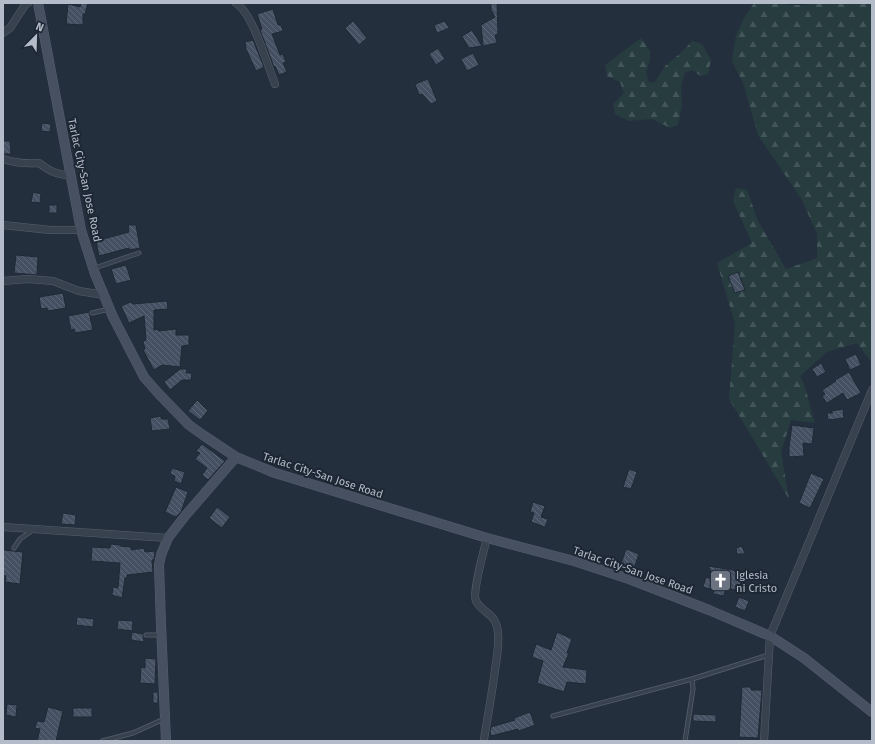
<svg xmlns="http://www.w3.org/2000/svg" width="875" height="744" font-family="'Fira Sans',sans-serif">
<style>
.forest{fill:url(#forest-firs)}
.building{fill:url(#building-back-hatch);stroke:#1f2835}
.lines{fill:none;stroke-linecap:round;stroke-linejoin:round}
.lane-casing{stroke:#565f6c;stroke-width:5}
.street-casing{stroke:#565f6c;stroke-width:8}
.secondary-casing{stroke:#565f6c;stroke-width:10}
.lane{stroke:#38414e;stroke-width:3.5}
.street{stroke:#38414e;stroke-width:7}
.secondary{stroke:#465061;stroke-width:9}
.labels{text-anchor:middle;stroke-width:4;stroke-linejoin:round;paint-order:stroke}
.street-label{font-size:11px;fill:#b4bcc9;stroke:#1d2633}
.poi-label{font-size:11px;fill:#b4bcc9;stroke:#1d2633;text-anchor:start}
</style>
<defs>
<pattern id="forest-firs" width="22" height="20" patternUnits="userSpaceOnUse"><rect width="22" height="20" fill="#263c3f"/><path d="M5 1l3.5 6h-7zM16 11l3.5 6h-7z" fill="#435659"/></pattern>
<pattern id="building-back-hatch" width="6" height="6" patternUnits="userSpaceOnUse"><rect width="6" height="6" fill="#455162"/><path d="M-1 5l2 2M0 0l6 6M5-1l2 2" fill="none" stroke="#5d6877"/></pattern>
</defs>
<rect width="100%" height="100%" fill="#242f3e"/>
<path class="forest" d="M 754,3 L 785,3 L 787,5 L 804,5 L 815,3 L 872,3 L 872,363 L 857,343 L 827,352 L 800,376 L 805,387 L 815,423 L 791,420 L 781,452 L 789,499 L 729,399 L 735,324 L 717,263 L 752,243 L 733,201 L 736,188 L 747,190 L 758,221 L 786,269 L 817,258 L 817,234 L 802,200 L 758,135 L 743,83 L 732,61 L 736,35 L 744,18 Z
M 641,38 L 650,51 L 650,60 L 646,72 L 649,83 L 655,82 L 665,66 L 683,51 L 692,41 L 702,44 L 711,60 L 708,74 L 701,76 L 692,70 L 685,73 L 681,86 L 682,105 L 678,125 L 670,128 L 652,119 L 629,121 L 615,114 L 613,104 L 624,93 L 620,82 L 607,76 L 605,65 Z"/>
<path class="building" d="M 81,3 L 88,3 L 85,14 L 83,14 L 83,25 L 66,24 L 68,4 L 80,7 Z
M 491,3 L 497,3 L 498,34 L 495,35 L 497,43 L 483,46 L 481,25 L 495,17 L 492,11 L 491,12 Z
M 273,9 L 278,25 L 281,25 L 283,31 L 272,34 L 280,55 L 283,54 L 286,62 L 283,63 L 287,72 L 279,75 L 275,66 L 274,67 L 260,30 L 262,29 L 257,14 Z
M 353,21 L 367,38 L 359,45 L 345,28 Z
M 445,21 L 449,28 L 437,33 L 434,25 Z
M 472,30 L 482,46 L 469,48 L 464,40 L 462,36 Z
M 253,40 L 264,67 L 256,71 L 246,49 L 245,42 Z
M 438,48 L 445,59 L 436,65 L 429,54 Z
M 473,53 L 479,65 L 467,71 L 461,59 Z
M 428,79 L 437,101 L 431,104 L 422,94 L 419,95 L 415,84 Z
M 42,123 L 51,124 L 50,132 L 41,131 Z
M 3,141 L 10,141 L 11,154 L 3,154 Z
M 33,192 L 41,194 L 40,203 L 31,202 Z
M 49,205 L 57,205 L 57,213 L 49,213 Z
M 128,225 L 136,225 L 140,248 L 129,250 L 129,248 L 99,256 L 96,241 L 129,232 Z
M 16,255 L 38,257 L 37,275 L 14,273 Z
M 126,265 L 131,280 L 116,284 L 111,269 Z
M 738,272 L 745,290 L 735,293 L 728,276 Z
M 63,293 L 66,308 L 48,311 L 47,308 L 41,309 L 39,297 Z
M 167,301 L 168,309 L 154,310 L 154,330 L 158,329 L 158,331 L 176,329 L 176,335 L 189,335 L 189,345 L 182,346 L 180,367 L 162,365 L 154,370 L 143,350 L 145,349 L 143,341 L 146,340 L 144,316 L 129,323 L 121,306 L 131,302 L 133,304 Z
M 89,312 L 93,330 L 75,333 L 74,329 L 71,330 L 68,316 Z
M 856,354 L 861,365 L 850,370 L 845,359 Z
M 821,363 L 826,372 L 817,377 L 812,369 Z
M 180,369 L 187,369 L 186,373 L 192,373 L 191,380 L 182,380 L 170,390 L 164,382 Z
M 849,372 L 861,393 L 847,400 L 843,393 L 827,403 L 822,396 L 825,394 L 822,390 L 836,381 L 835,380 Z
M 197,400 L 208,411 L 200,420 L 188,411 Z
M 843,409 L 844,418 L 828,420 L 827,413 L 833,413 L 831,411 Z
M 161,416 L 161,419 L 168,419 L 170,429 L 152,431 L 150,418 Z
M 792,425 L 814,428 L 812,444 L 803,443 L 804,456 L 789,457 L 789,447 Z
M 202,444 L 225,461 L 208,480 L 202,475 L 207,468 L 195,459 L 200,453 L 196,451 Z
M 172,468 L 185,472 L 181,484 L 174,481 L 175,476 L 170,474 Z
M 629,469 L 637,472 L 631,489 L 623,487 Z
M 811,473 L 824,479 L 810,508 L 799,503 Z
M 176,487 L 188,492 L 181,512 L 176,517 L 165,512 Z
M 533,502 L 545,506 L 541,517 L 548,519 L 545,527 L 531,522 L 534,513 L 530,512 Z
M 217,507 L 230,517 L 222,528 L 209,518 Z
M 63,513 L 76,515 L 75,525 L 61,524 Z
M 111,544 L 120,545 L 120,546 L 131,547 L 131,550 L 144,548 L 145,552 L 155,551 L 154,560 L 152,560 L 153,572 L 127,575 L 127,578 L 125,578 L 122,598 L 112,595 L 113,587 L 118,588 L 120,563 L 91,561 L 92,547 L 110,548 Z
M 742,546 L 745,554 L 737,554 L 736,548 Z
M 626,549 L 639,554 L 634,568 L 621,564 Z
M 3,550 L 23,552 L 20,584 L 5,582 L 6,576 L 3,575 Z
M 708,566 L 733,570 L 742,579 L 738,591 L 726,587 L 724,596 L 713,594 L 714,590 L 703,587 L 706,577 L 716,580 Z
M 739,597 L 749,601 L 745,611 L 735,607 Z
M 77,617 L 94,619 L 93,627 L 76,625 Z
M 118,620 L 133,621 L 132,631 L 117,629 Z
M 132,632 L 143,634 L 144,642 L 131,640 Z
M 557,632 L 572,639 L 567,653 L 569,653 L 563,667 L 587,670 L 586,684 L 567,682 L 564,692 L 537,683 L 543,661 L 532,657 L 536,644 L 551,650 Z
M 145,658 L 156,659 L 155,684 L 140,683 L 141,667 L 145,668 Z
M 742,687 L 751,687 L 751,690 L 762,690 L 758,738 L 739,737 Z
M 153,692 L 158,692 L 158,703 L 153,703 Z
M 7,704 L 17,705 L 16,717 L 6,715 Z
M 48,707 L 63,711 L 56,741 L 37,741 L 40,729 L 35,728 L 37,721 L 44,722 Z
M 73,708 L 92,708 L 92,717 L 73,717 Z
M 530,712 L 535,725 L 519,731 L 518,729 L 491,736 L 490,732 L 491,727 L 515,720 L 514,718 Z
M 693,714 L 716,715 L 716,722 L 693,721 Z"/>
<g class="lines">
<defs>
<path id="lane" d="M 95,268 L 139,253
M 92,313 L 109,309
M 14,548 L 20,539 L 33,530
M 146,635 L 161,635
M 553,716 L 692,679
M 102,741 L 133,733 L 164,719
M 685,741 L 693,689 L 692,679 L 768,655"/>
<path id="street" d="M 236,3 C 253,14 267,64 275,84
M 3,33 L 10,28 L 25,5 L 28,3
M 3,159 C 15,163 26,164 39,163 C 51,172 56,174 71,176
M 3,225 L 50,230 L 81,230
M 3,281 L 28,279 L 53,281 L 79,291 L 104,295
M 3,527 L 168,538
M 484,739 C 488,716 492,693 495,670 C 497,658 499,645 498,633 C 496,612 484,615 476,601 C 472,593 484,550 487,538
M 764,741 L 770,636 L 872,390"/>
<path id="secondary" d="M 38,3 L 81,230 L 95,274 L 113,317 L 144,377 L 158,393 L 189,425 L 203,435 L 236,457 L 275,473 L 487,538 L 574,561 L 629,579 L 709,610 L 770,636 L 804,658 L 872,712
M 166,741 L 161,625 L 159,565 L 161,555 L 168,538 L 185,516 L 236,457"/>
</defs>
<use href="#lane" class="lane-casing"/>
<use href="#street" class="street-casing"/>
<use href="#secondary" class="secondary-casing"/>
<use href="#lane" class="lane"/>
<use href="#street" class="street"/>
<use href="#secondary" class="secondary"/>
</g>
<defs>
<symbol id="church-square" viewBox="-11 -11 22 22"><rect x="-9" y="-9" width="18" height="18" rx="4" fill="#6b7280" stroke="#1d2633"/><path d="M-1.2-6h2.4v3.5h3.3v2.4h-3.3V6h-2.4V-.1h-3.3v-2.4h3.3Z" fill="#fff"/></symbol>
</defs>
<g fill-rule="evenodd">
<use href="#church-square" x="708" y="568" width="25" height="25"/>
</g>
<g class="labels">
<g class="street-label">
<text transform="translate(85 180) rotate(78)" y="4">Tarlac City-San Jose Road</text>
<text transform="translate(323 475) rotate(18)" y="4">Tarlac City-San Jose Road</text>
<text transform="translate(633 570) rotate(19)" y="4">Tarlac City-San Jose Road</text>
</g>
<g class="poi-label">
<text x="736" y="579">Iglesia<tspan x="736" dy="13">ni Cristo</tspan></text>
</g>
</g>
<rect width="875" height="744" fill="none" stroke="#b4bcc9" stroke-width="8"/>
<g transform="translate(36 36) rotate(23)" stroke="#1d2633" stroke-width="3" paint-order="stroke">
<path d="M0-3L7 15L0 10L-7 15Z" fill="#b4bcc9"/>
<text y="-6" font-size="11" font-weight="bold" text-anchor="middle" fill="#b4bcc9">N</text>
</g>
</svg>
